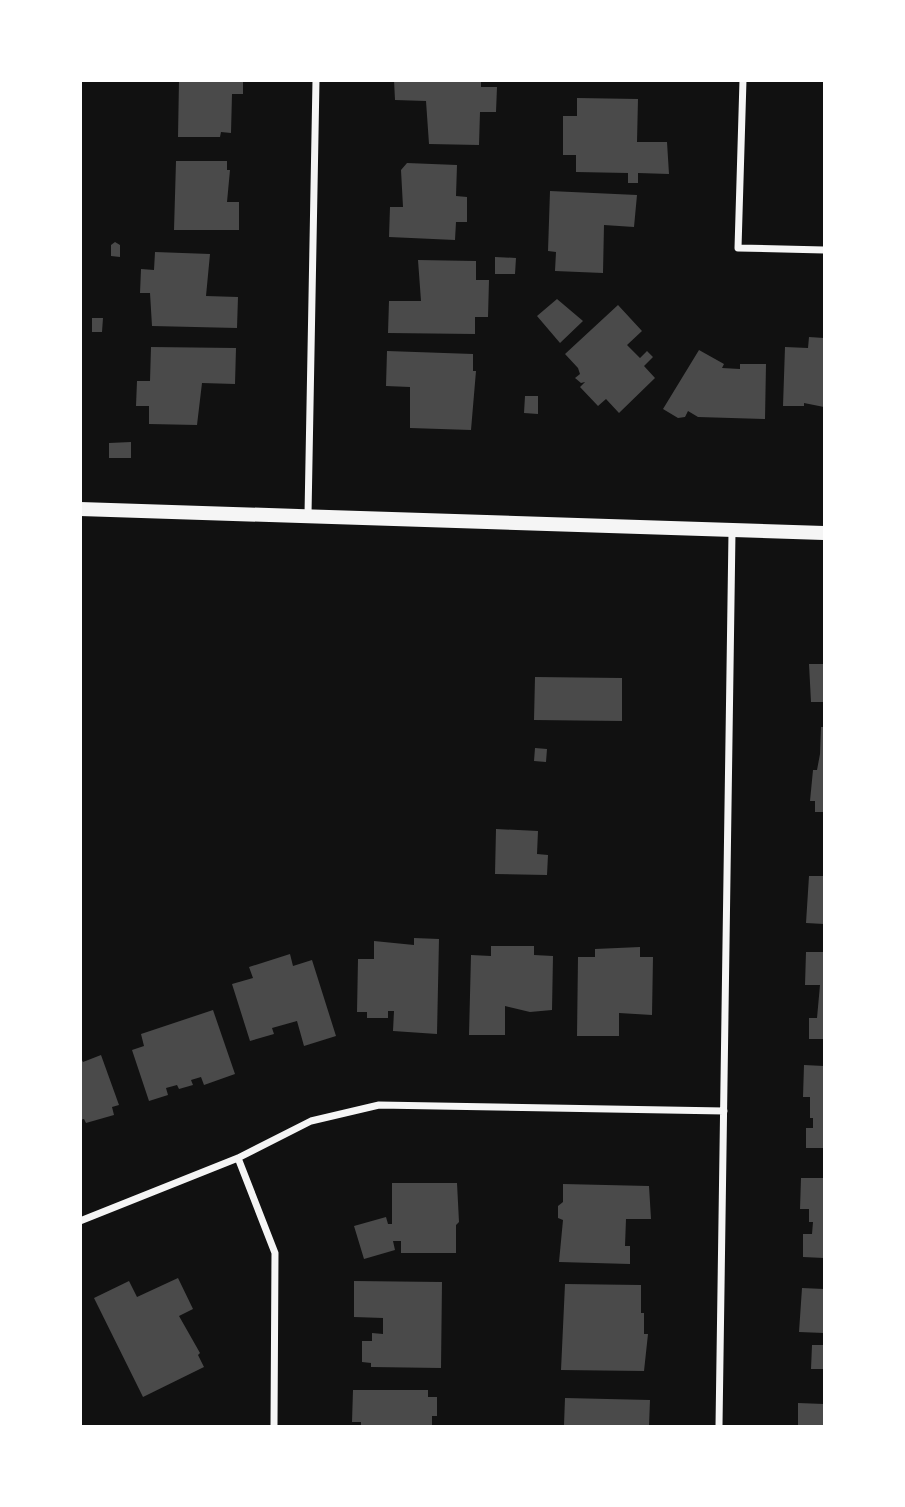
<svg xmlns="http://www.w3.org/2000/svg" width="905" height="1507" font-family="'Sofia Sans Condensed',sans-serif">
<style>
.building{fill:#4a4a4a}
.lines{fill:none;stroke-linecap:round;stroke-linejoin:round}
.minor{stroke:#f5f5f5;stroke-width:7}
.secondary{stroke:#f5f5f5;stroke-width:14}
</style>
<rect width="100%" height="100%" fill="#111"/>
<path class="building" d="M 179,80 L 243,80 L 243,94 L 232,94 L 231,133 L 221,132 L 220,137 L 178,137 Z
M 394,80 L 481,80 L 481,87 L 497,87 L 496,112 L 480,112 L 479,145 L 429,144 L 426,101 L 395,100 Z
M 577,98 L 638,99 L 637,142 L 667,142 L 669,174 L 638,173 L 638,183 L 628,183 L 628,173 L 576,172 L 576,155 L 563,155 L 563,116 L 577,116 Z
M 176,161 L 227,161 L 227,170 L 230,170 L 227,202 L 239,202 L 239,230 L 174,230 Z
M 407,163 L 457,165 L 456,196 L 467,197 L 467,222 L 456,222 L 455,240 L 389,237 L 390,207 L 403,207 L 401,170 Z
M 550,191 L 637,195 L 634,227 L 604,225 L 603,273 L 555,271 L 556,252 L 548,251 Z
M 115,242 L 120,245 L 120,257 L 111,256 L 111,245 Z
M 155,252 L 210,254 L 206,296 L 238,297 L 237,328 L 152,326 L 150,293 L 140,293 L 141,269 L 154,270 Z
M 495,257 L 516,258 L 515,274 L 495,274 Z
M 418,260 L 476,261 L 476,280 L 489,280 L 488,317 L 475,317 L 475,334 L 388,333 L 389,301 L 421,301 Z
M 557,299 L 583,321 L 560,343 L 537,316 Z
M 618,305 L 642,331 L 627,345 L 640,358 L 647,351 L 653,357 L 644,366 L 655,378 L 619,413 L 606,399 L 598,406 L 580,387 L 585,382 L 581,383 L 575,378 L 580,374 L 578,368 L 565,354 Z
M 92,318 L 103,318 L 102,332 L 92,332 Z
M 809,337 L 824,338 L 824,407 L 804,403 L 804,406 L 783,406 L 785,347 L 808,348 Z
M 151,347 L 236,348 L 235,384 L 202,383 L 197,425 L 149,424 L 149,406 L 136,406 L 137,381 L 150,381 Z
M 699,350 L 724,364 L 722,368 L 740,369 L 740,364 L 766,364 L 765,419 L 698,417 L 688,411 L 685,417 L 678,418 L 663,409 Z
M 387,351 L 473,354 L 473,371 L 476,371 L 471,430 L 410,428 L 410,387 L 386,386 Z
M 525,396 L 538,396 L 538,414 L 524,413 Z
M 131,442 L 131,458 L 109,458 L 109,443 Z
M 809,664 L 824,664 L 824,702 L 811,702 Z
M 535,677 L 622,678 L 622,721 L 534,720 Z
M 821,727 L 824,727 L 824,812 L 815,812 L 815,801 L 810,801 L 813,770 L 817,770 L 820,754 Z
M 535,748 L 547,749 L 546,762 L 534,761 Z
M 496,829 L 538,831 L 537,854 L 548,855 L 547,875 L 495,874 Z
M 809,876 L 824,876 L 824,924 L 806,923 Z
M 414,938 L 439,939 L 437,1034 L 393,1031 L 394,1011 L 388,1011 L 388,1018 L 367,1018 L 367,1012 L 357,1012 L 358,959 L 374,959 L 374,941 L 414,945 Z
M 491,946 L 534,946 L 534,955 L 553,956 L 552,1010 L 530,1012 L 505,1006 L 505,1035 L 469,1035 L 471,955 L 491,956 Z
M 640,947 L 640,957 L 653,957 L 652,1015 L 619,1013 L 619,1036 L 577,1036 L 578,957 L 595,957 L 595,949 Z
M 806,952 L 824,952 L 824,1039 L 809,1039 L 809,1018 L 817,1018 L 820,985 L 805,985 Z
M 290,954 L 293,966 L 312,960 L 336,1036 L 304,1046 L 297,1021 L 272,1028 L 274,1034 L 250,1041 L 232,984 L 253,978 L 249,967 Z
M 213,1010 L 235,1074 L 204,1085 L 201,1077 L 191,1080 L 193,1085 L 179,1089 L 177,1085 L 166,1088 L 168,1095 L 149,1101 L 132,1050 L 144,1046 L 141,1034 Z
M 101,1055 L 119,1105 L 112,1107 L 114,1115 L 86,1123 L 84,1119 L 80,1120 L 80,1057 L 83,1062 Z
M 804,1065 L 824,1066 L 824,1148 L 806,1148 L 806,1128 L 813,1128 L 813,1118 L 810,1118 L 810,1097 L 803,1097 Z
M 801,1178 L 824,1178 L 824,1258 L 803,1257 L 803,1234 L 812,1234 L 813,1222 L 809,1222 L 809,1209 L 800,1209 Z
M 392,1183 L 457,1183 L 459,1222 L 456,1225 L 456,1253 L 401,1253 L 401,1241 L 393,1241 L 395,1250 L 364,1259 L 354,1226 L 386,1217 L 388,1224 L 392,1224 Z
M 563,1184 L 649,1186 L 651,1219 L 626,1219 L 625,1246 L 630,1246 L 630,1264 L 559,1262 L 563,1220 L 558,1218 L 558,1206 L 563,1202 Z
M 178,1278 L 193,1309 L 179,1316 L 200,1353 L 198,1355 L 204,1367 L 143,1397 L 94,1298 L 129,1281 L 137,1297 Z
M 354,1281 L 442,1282 L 441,1368 L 371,1367 L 371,1363 L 362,1362 L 362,1341 L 372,1341 L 372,1333 L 383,1334 L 383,1318 L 354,1317 Z
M 565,1284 L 641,1285 L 641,1313 L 644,1313 L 644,1334 L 648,1334 L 644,1371 L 561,1370 Z
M 802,1288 L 824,1289 L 824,1333 L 799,1332 Z
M 812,1345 L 824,1345 L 824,1369 L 811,1369 Z
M 353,1390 L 428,1390 L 428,1397 L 437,1397 L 437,1416 L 432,1416 L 432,1426 L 361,1426 L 361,1422 L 352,1422 Z
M 565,1398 L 650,1400 L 649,1426 L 564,1425 Z
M 798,1403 L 824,1404 L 824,1426 L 798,1426 Z"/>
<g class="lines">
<path class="minor" d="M 743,80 L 738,248 L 824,250
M 308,515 L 316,80
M 238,1158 L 275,1253 L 274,1426
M 80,1221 L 238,1158 L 311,1121 L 379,1105 L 724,1111
M 719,1426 L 732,532"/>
<path class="secondary" d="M 80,509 L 824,533"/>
</g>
<rect width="905" height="1507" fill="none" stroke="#ffffff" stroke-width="164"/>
</svg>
